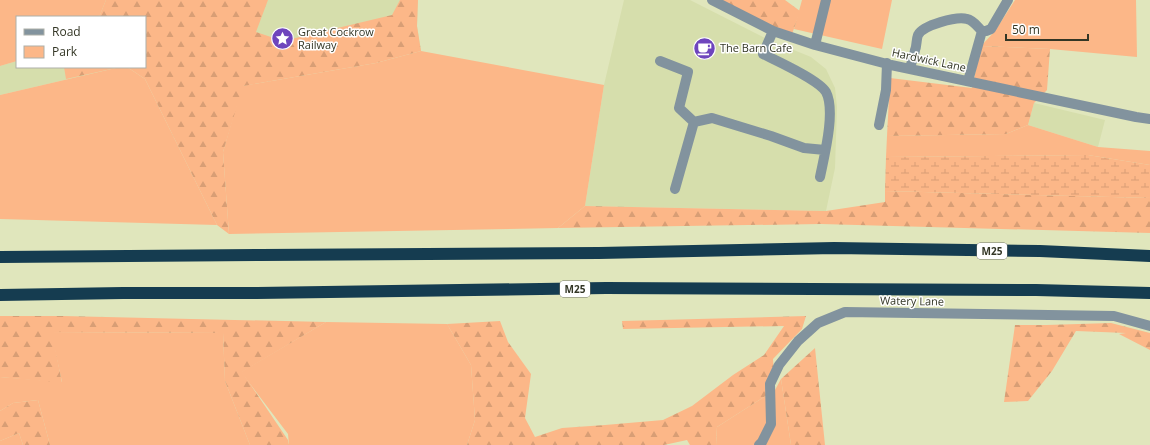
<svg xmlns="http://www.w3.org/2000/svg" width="1150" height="445" font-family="'Open Sans',sans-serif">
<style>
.built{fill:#d6deac}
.green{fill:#fcb788}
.forest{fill:url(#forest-firs)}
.wetland{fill:url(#wetland-marsh)}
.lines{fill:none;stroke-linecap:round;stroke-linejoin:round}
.minor{stroke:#82939e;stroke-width:10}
.highway{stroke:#153c50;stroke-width:12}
.labels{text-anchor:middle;stroke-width:3;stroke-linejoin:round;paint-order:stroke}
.shield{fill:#fff;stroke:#707266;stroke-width:1}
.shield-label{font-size:10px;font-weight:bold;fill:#333625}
.poi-label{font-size:11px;fill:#333625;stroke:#fff;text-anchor:start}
.street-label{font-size:11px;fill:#333625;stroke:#fff}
</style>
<defs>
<pattern id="forest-firs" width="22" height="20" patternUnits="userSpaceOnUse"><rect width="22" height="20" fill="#fcb788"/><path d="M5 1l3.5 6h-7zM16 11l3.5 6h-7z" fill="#d89e75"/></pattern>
<pattern id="wetland-marsh" width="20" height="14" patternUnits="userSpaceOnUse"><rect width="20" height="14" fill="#fcb788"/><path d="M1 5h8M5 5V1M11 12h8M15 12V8" fill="none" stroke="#d89e75"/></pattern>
</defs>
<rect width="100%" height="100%" fill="#e0e6bc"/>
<path class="built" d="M 106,0 L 418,0 L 417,26 L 421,51 L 242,86 L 127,67 L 145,67 L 145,17 L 97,17 L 100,15 Z
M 624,0 L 690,0 L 769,40 L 811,57 L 826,69 L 835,88 L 837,107 L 835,168 L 826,211 L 585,206 L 604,85 Z
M 17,61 L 17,67 L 120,67 L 0,95 L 0,66 Z
M 1034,103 L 1105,120 L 1098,147 L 1028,125 Z"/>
<path class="green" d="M 0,0 L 106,0 L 100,15 L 97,17 L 17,17 L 17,61 L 0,66 Z
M 802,0 L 892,0 L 882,49 L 794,29 Z
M 1015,0 L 1136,0 L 1137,57 L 1050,49 L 981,46 L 995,31 Z
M 421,51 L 604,85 L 585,206 L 558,228 L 229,234 L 223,152 L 242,86 L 376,63 Z
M 120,67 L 127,67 L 145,79 L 217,225 L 0,219 L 0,95 Z
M 1028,125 L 1098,147 L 1150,151 L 1150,165 L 1088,155 L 886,157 L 887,136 L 1006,134 Z
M 326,322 L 447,324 L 471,365 L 475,420 L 467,445 L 289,445 L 288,434 L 241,372 Z
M 51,332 L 223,333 L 225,381 L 250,445 L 50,445 L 38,400 L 13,403 L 0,411 L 0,377 L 62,382 Z
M 781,379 L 791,445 L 716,445 L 717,427 L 775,390 Z
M 19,433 L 23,445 L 0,445 L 0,441 Z"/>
<path class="forest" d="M 106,0 L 268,0 L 256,32 L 283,41 L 392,15 L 400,0 L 418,0 L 417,26 L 421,51 L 376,63 L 243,86 L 223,152 L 229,234 L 217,225 L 145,79 L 127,67 L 145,67 L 145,17 L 97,17 L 100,15 Z
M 712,0 L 785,0 L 800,11 L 791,37 Z
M 981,46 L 1050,49 L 1047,90 L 1034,103 L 1028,125 L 1006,134 L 887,136 L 890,78 L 972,88 Z
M 64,67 L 120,67 L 66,79 Z
M 885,191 L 1150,198 L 1150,233 L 821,224 L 558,228 L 585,206 L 826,211 L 885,202 Z
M 0,316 L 63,316 L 326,322 L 242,372 L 288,440 L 289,445 L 250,445 L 225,381 L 223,333 L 52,332 L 62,383 L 0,377 Z
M 806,316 L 802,329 L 773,359 L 775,390 L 717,427 L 716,445 L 690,445 L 687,440 L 664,445 L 467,445 L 475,420 L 471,365 L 447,324 L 500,321 L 508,342 L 531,374 L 525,418 L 535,437 L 562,428 L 605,425 L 663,420 L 692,406 L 733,375 L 764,355 L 784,326 L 623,329 L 622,321 Z
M 1111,323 L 1150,333 L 1150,350 L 1119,334 L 1126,333 L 1076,331 L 1052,371 L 1028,401 L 1004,402 L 1015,325 L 1046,325 Z
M 815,348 L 825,445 L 791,445 L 781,379 Z
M 38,400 L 50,445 L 23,445 L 19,433 L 0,441 L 0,411 L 13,403 Z"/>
<path class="wetland" d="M 1088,155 L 1150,165 L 1150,198 L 885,191 L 886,157 Z"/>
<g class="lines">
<path class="minor" d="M 712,0 L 773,31 L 815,45 L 891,65 L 1136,117 L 1150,119
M 773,31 L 763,54 C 777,61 819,80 826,92 C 836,111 824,157 820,177
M 815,45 L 826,0
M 660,61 L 688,72 L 679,108 L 694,122
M 910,68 C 911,63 914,57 915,50 C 917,46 916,40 918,35 C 923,25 957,16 967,19 C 973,20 977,26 982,31 L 986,31 L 991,29 L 1008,0
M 968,81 L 982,31
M 879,125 L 886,90 L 887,63
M 675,189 L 694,122 L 712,118 L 771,136 L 804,148 L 825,150
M 759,445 L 762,442 L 771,424 L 770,384 L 779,365 L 798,341 L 818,323 L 845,312 L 1114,316 L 1150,326"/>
<path class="highway" d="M 0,257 L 261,255 L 599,253 L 834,248 L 1040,251 L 1150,256
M 0,295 L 123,293 L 257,293 L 606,288 L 1036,290 L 1150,293"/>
</g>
<defs>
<symbol id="sight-disc" viewBox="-11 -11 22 22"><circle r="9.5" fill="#6e45bd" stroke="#fff"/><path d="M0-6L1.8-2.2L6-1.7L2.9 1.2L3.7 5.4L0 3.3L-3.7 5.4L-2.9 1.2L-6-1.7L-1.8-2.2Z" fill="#fff"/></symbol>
<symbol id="cafe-disc" viewBox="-11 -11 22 22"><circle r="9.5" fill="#6e45bd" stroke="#fff"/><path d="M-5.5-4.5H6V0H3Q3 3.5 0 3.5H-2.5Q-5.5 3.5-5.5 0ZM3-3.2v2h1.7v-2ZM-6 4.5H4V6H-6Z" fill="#fff"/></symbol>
</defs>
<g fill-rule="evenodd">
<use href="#sight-disc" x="270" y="26" width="25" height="25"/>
<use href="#cafe-disc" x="692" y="36" width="25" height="25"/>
</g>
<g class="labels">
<g class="shield">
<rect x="977" y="243" width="30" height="16" rx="3"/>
<rect x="560" y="281" width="30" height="16" rx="3"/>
</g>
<g class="shield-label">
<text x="992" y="255">M25</text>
<text x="575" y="293">M25</text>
</g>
<g class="poi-label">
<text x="298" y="36">Great Cockrow<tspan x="298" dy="13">Railway</tspan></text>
<text x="720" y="52">The Barn Cafe</text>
</g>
<g class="street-label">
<text transform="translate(929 60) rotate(12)" y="4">Hardwick Lane</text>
<text transform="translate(912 301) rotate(1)" y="4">Watery Lane</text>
</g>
</g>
<rect x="16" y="16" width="130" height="52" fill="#ffffff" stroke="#adafa8"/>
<rect x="24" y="29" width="20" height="6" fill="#82939e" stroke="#adafa8"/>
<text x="52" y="36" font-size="12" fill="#333625">Road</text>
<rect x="24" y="46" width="20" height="12" fill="#fcb788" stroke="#adafa8"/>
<text x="52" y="56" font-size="12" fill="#333625">Park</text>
<path d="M1006 34v6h82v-6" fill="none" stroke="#333625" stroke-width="2"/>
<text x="1012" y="34" font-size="12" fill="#333625" stroke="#ffffff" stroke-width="3" paint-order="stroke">50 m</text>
</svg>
